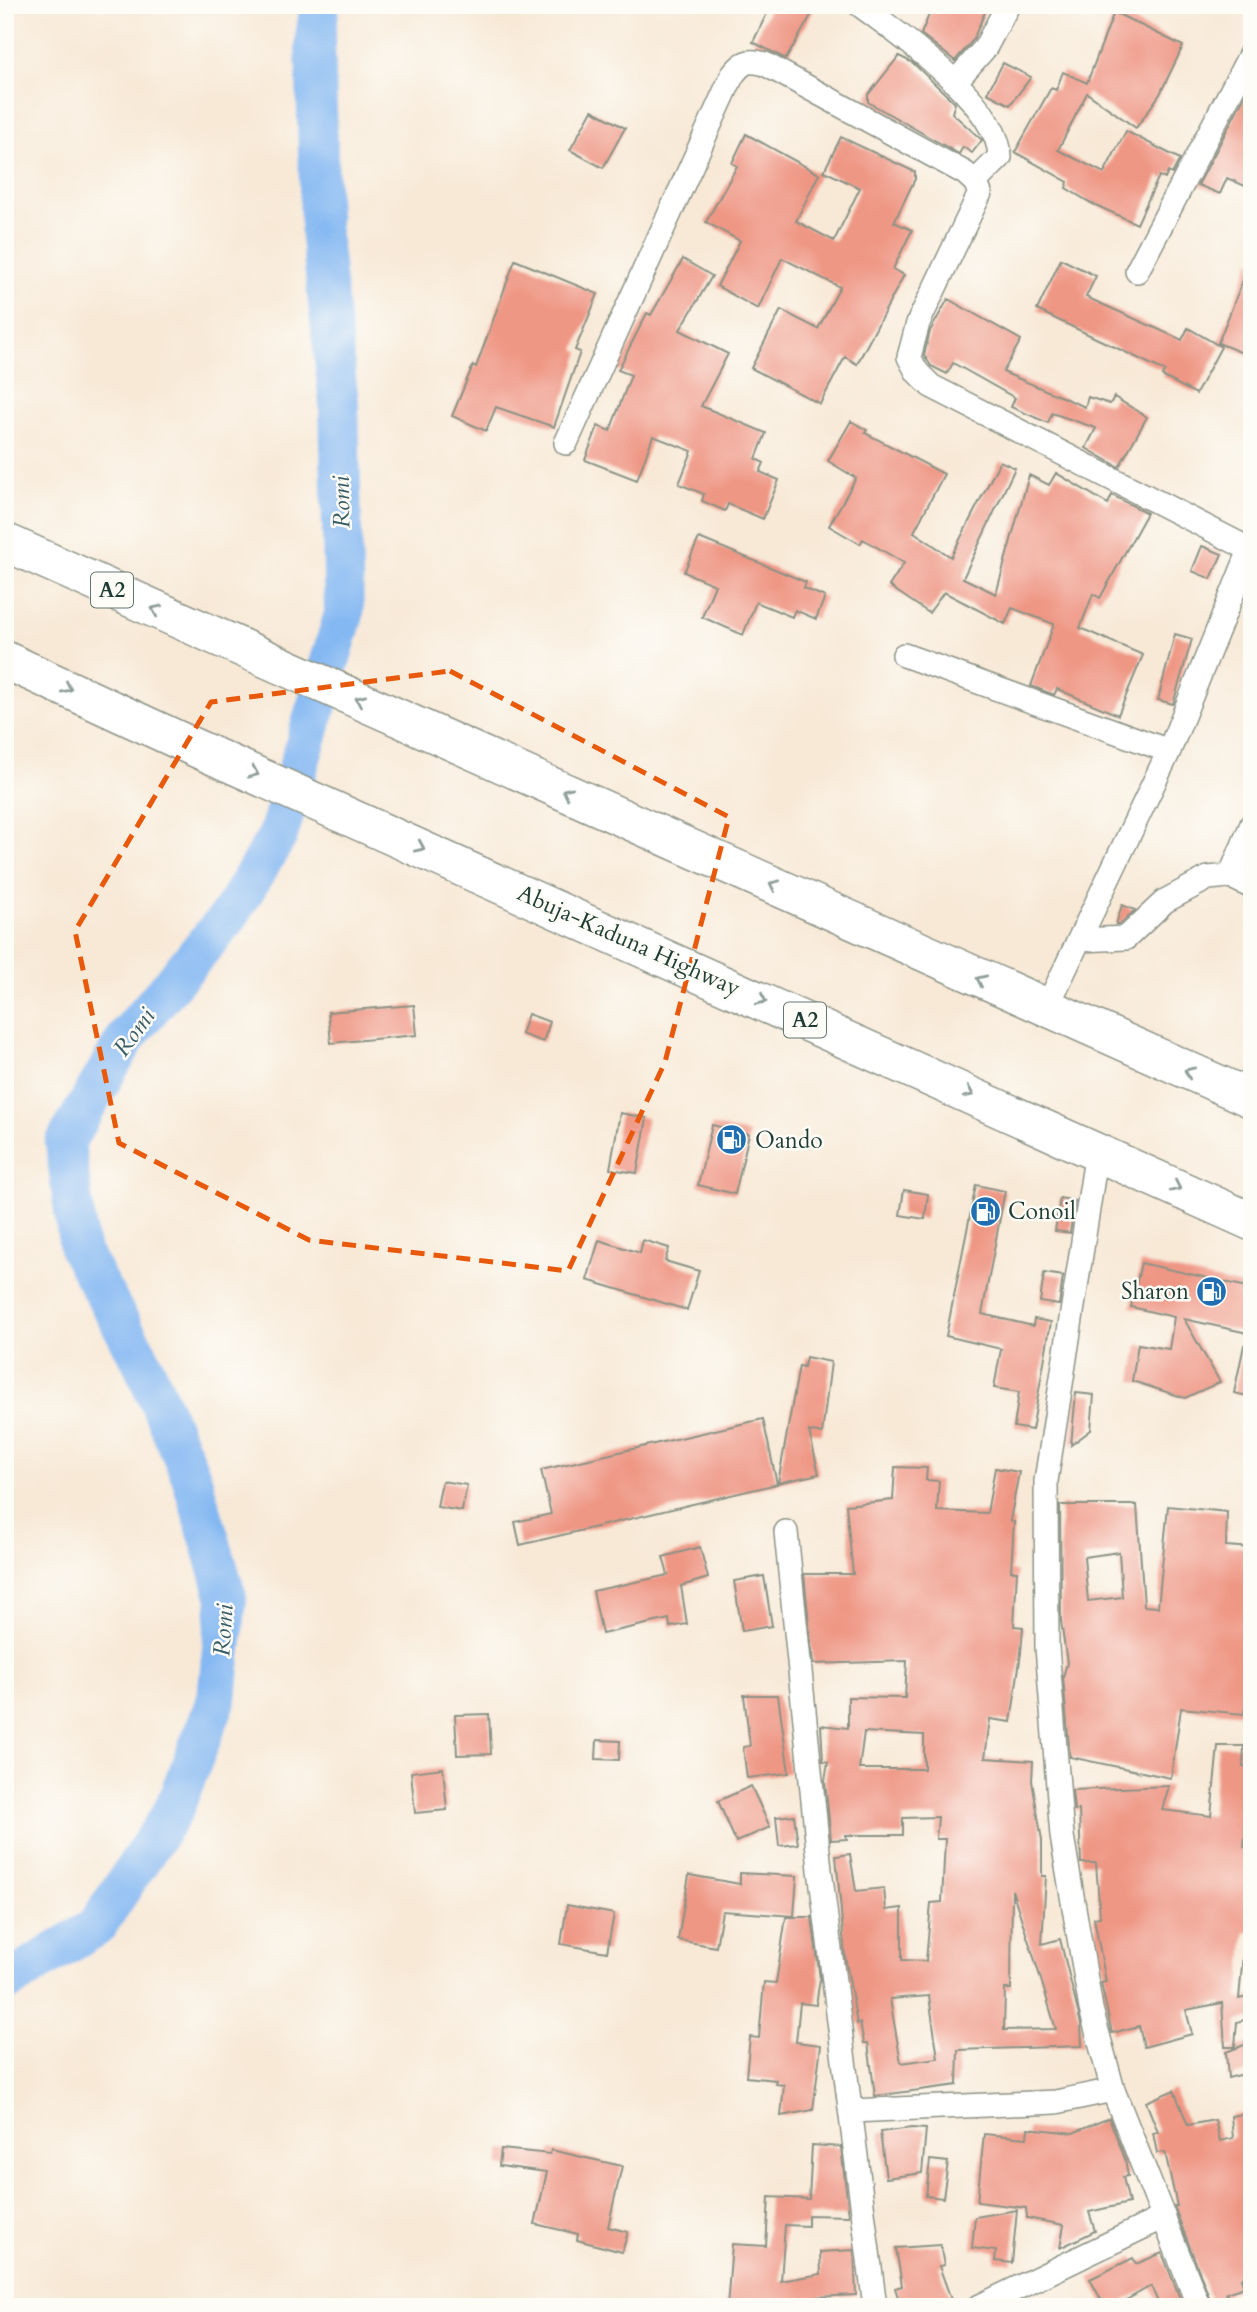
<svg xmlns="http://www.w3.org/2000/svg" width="1257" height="2312" font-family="Cardo,serif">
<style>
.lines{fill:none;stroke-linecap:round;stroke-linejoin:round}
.river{stroke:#84b8f2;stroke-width:40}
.building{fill:#ef9785;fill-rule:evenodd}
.minor-casing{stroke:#8c9386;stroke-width:26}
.trunk-casing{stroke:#8c9386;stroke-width:40}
.minor{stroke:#fff;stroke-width:23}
.trunk{stroke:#fff;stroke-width:37}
.oneway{stroke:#8f9e9a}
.marked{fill:none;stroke:#e8590c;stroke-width:5;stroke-dasharray:14 9;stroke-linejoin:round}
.labels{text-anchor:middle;stroke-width:5;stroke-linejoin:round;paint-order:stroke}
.shield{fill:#fdfcf7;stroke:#62766e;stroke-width:2}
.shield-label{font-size:21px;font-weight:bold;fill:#1f3d34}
.street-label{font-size:23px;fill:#1f3d34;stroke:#fdfcf7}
.poi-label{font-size:23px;fill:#1f3d34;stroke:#fdfcf7;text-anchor:start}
.water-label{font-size:24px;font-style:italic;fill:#385c64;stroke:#fdfcf7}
</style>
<rect width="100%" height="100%" fill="#fdfcf7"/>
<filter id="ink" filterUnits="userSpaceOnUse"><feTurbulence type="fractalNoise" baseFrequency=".0143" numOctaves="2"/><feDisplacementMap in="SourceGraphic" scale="14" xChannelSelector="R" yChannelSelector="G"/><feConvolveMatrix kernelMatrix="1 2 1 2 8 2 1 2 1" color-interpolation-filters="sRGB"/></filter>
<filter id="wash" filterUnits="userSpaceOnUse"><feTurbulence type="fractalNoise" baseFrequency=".00686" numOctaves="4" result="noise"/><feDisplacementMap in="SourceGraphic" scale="28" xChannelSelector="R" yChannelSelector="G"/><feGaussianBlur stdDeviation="1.57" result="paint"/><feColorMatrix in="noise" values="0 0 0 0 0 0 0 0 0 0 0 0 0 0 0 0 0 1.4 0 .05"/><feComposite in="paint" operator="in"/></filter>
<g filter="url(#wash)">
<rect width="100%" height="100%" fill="#f8e9d7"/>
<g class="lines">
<path class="river" d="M 5,1983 L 96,1927 L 173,1811 L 217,1698 L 227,1598 L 191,1476 L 142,1362 L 79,1249 L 65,1143 L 128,1035 L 229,916 L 278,835 L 344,614 L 339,404 L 320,228 L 315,38 L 320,5"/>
</g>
<g id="blocks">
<path class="building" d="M 771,5 L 817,5 L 786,59 L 753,42 Z
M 933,5 L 988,5 L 973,40 L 955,61 L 921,34 Z
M 1114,12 L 1183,46 L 1160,94 L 1136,128 L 1087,93 L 1058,150 L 1104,173 L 1126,131 L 1180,159 L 1172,174 L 1168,172 L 1165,179 L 1159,176 L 1137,224 L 1091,203 L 1066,188 L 1068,182 L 1015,152 L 1051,88 L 1056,90 L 1063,72 L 1087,83 Z
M 899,56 L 913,63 L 955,103 L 952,113 L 982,140 L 972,153 L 963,147 L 959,154 L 868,102 L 868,95 Z
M 1003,63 L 1031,77 L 1010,105 L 987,93 Z
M 1252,82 L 1252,189 L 1227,178 L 1220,194 L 1198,185 Z
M 592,110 L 625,128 L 603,168 L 570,150 Z
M 746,134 L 819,174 L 796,221 L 834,241 L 860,188 L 824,171 L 841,137 L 915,172 L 915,179 L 894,222 L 912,230 L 893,269 L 904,275 L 857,364 L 845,357 L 820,404 L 751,368 L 781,310 L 818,329 L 840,287 L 782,258 L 758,309 L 717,286 L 740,241 L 706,222 L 737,166 L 732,163 Z
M 683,259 L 712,276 L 680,330 L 728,354 L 701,406 L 766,433 L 756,459 L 764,463 L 760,472 L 779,480 L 763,519 L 728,504 L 725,511 L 702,501 L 704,494 L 679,484 L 692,451 L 653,436 L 637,480 L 585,460 L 598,426 L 610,431 L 631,375 L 618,370 L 647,313 L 651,315 Z
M 1061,259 L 1096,276 L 1086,297 L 1182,340 L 1188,328 L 1221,347 L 1196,394 L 1162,376 L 1165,371 L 1037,310 Z
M 515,260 L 598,294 L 575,350 L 580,352 L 554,427 L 496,407 L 486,431 L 452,416 L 473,365 L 476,367 Z
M 1251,260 L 1252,260 L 1252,357 L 1218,343 Z
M 948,299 L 1021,340 L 1003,372 L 1085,407 L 1088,397 L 1110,404 L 1114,397 L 1147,417 L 1119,467 L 1086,448 L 1096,428 L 1052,413 L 1048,423 L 1011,407 L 1015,398 L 953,363 L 947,374 L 931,366 L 924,355 L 930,331 Z
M 851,421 L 867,430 L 865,433 L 944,474 L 914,532 L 951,557 L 1000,461 L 1015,468 L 963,578 L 996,594 L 1029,475 L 1049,485 L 1056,473 L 1108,504 L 1112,495 L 1147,513 L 1100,598 L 1093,594 L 1080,628 L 1143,655 L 1118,715 L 1057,689 L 1054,695 L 1031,686 L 1054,624 L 1012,608 L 1005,624 L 944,592 L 929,613 L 889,586 L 904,563 L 863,539 L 860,544 L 829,526 L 856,478 L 828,461 Z
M 699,538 L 806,582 L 804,588 L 825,597 L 816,619 L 795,610 L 792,617 L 756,602 L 743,635 L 702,617 L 715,585 L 684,572 Z
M 1202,546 L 1222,554 L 1211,579 L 1192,571 Z
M 1175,634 L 1192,639 L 1173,704 L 1158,700 Z
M 1122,905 L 1135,910 L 1120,924 L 1116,924 Z
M 414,1005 L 417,1035 L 331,1043 L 328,1012 Z
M 528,1014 L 550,1022 L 543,1042 L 521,1034 Z
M 620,1113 L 647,1118 L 637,1173 L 610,1169 Z
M 712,1125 L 749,1134 L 735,1194 L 698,1185 Z
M 976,1185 L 1005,1191 L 982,1314 L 1033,1326 L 1034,1319 L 1051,1322 L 1032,1430 L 1014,1427 L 1019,1392 L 994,1388 L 1001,1349 L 946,1336 Z
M 904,1190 L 928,1194 L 925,1219 L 900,1215 Z
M 1060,1198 L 1075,1201 L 1070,1233 L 1055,1231 Z
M 599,1240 L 640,1253 L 643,1240 L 669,1248 L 665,1261 L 699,1271 L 687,1310 L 587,1280 Z
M 1141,1263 L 1252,1288 L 1252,1334 L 1184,1319 L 1220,1382 L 1185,1398 L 1132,1381 L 1138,1344 L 1169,1349 L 1174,1317 L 1131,1307 Z
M 1044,1273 L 1063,1276 L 1059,1305 L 1040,1302 Z
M 1244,1345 L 1252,1346 L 1252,1397 L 1234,1393 Z
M 806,1357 L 831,1362 L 822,1434 L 809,1431 L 819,1474 L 778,1483 L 799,1366 L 804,1367 Z
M 1076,1393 L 1094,1395 L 1091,1430 L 1071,1445 Z
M 763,1419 L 777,1484 L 520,1545 L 515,1522 L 551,1514 L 541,1470 Z
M 895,1467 L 927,1468 L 926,1480 L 939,1481 L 937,1511 L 987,1513 L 995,1468 L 1019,1472 L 1010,1521 L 1014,1522 L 1011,1571 L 1017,1571 L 1014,1626 L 1023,1627 L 1021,1653 L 1011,1722 L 990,1719 L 985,1758 L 1033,1761 L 1032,1781 L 1042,1840 L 1042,1876 L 1046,1876 L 1042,1944 L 1060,1939 L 1081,2024 L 1082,2046 L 958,2050 L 957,2085 L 875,2096 L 868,2043 L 864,2043 L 860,2023 L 857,2024 L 845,1956 L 836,1856 L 850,1854 L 856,1891 L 884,1888 L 886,1910 L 902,1908 L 902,1960 L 926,1961 L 931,1903 L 942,1902 L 945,1839 L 936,1839 L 938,1817 L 903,1818 L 903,1835 L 846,1835 L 847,1839 L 831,1840 L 825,1781 L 828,1762 L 823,1761 L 821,1725 L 848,1728 L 848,1697 L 905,1698 L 907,1661 L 813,1664 L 804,1574 L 853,1574 L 846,1505 L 893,1500 ZM 864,1732 L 924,1735 L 924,1769 L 859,1769 ZM 1012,1890 L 1038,1970 L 1056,2029 L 1004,2030 L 1005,1989 L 1011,1989 ZM 929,1996 L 938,2058 L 901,2063 L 890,1999 Z
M 442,1481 L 467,1485 L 462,1511 L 437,1507 Z
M 1060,1505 L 1137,1505 L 1144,1606 L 1158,1607 L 1168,1506 L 1227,1512 L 1226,1546 L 1252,1548 L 1252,1708 L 1245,1708 L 1244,1714 L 1181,1708 L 1171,1778 L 1070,1757 L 1063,1677 L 1067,1663 L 1061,1621 ZM 1119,1552 L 1122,1597 L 1088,1601 L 1084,1557 Z
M 700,1547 L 708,1578 L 681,1586 L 687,1624 L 670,1627 L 669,1619 L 602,1634 L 593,1591 L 668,1575 L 663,1557 Z
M 764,1576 L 772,1626 L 742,1631 L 734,1581 Z
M 744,1695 L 778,1695 L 789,1773 L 747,1778 L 743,1747 L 750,1746 Z
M 489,1714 L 491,1754 L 457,1755 L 455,1715 Z
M 597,1740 L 620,1741 L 619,1760 L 596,1759 Z
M 1218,1746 L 1244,1746 L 1243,1767 L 1252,1767 L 1252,1815 L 1247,1814 L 1244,1847 L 1252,1848 L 1252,1933 L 1245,1932 L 1239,1999 L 1252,1996 L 1252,2018 L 1237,2022 L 1235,2047 L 1225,2047 L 1222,2003 L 1186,2010 L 1192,2034 L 1144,2047 L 1139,2026 L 1112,2033 L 1101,1983 L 1106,1982 L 1094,1918 L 1100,1917 L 1096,1863 L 1081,1863 L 1079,1810 L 1074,1810 L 1072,1790 L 1169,1786 L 1162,1810 L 1211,1816 Z
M 443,1768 L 447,1810 L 415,1813 L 411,1772 Z
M 751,1786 L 770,1827 L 736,1842 L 718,1801 Z
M 794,1815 L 798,1844 L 779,1846 L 776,1817 Z
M 740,1873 L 797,1876 L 794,1916 L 722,1911 L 716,1947 L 678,1940 L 689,1875 L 740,1884 Z
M 567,1905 L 614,1914 L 607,1952 L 561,1944 Z
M 786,1917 L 812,1917 L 820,1979 L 816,2005 L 800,2003 L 796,2042 L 821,2045 L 813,2110 L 781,2116 L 784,2085 L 775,2084 L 776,2080 L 746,2077 L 750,2037 L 759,2038 L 764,1982 L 776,1983 Z
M 1252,2042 L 1252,2072 L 1228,2078 L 1226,2052 Z
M 1174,2090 L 1188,2125 L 1215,2120 L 1220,2141 L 1233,2138 L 1231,2116 L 1252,2112 L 1252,2275 L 1241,2278 L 1244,2287 L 1226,2293 L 1233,2307 L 1213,2307 L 1174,2206 L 1177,2206 L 1165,2152 L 1157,2153 L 1153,2133 L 1158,2132 L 1146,2102 Z
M 1109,2118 L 1125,2159 L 1128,2176 L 1123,2177 L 1129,2203 L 1089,2212 L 1095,2231 L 1060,2248 L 1064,2225 L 1027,2218 L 1026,2208 L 977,2202 L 984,2134 L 1027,2138 L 1028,2128 L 1073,2133 Z
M 912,2128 L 926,2129 L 922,2173 L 886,2178 L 880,2132 Z
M 812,2145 L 841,2147 L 849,2216 L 808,2215 L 808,2226 L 785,2225 L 781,2281 L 821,2274 L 820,2252 L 854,2250 L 856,2295 L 816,2297 L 818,2307 L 727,2307 L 732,2244 L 766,2246 L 769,2197 L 809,2199 Z
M 501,2149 L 550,2154 L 551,2150 L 622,2166 L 608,2227 L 628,2232 L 622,2252 L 577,2240 L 578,2234 L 535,2224 L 547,2172 L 499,2166 Z
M 930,2160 L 948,2162 L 943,2198 L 926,2196 Z
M 1017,2210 L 1012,2263 L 995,2261 L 996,2251 L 972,2248 L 975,2217 Z
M 940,2245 L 944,2265 L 939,2266 L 951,2299 L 930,2307 L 901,2307 L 895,2288 L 902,2286 L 896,2248 Z
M 1162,2253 L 1183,2306 L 1160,2307 L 1151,2286 L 1114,2307 L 1105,2307 L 1090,2279 L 1133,2258 L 1136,2264 Z"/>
</g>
</g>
<g filter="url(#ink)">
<use href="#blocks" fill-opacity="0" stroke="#8c9386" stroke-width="2"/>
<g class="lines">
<defs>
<path id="minor" d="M 860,5 C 900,35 999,104 1000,157 L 975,182
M 956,81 L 985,48 L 1008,5
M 1137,271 L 1252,51
M 566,443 L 732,76 C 742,62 748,59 765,64 L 965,173 L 975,182 L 980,193 L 918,323 L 909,357 L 917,372 L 931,386 L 1249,549
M 904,655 L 1169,751
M 1230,876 L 1252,824
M 1080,940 L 1126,938 L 1165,901 L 1208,878 L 1230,876 L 1252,887
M 1046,1009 L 1169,751 L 1252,545
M 1097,1151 L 1046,1481 L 1047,1647 L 1062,1836 L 1091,2009 L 1113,2090 L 1199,2307
M 786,1532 L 820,1870 L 875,2307
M 852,2111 L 1056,2102 L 1113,2090
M 978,2307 L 1164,2217"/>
<path id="trunk" d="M 5,542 L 1252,1099
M 5,660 L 191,746 L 1252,1222"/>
</defs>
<use href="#minor" class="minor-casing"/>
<use href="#trunk" class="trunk-casing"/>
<use href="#minor" class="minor"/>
<use href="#trunk" class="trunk"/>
</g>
<defs><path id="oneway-chevron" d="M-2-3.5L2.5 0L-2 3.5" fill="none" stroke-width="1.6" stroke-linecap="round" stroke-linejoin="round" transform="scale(1.75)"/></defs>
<g class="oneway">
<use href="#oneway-chevron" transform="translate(156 610) rotate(-156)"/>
<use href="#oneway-chevron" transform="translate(67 688) rotate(25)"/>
<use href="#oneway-chevron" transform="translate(360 700) rotate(-156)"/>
<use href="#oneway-chevron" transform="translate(254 773) rotate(23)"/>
<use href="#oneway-chevron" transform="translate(567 792) rotate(-156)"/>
<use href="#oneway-chevron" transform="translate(420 847) rotate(24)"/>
<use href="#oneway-chevron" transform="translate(774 885) rotate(-155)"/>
<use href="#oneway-chevron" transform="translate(981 980) rotate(-155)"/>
<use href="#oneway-chevron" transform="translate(762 1000) rotate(24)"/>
<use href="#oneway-chevron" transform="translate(1189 1072) rotate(-156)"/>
<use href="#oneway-chevron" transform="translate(969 1093) rotate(24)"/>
<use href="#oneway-chevron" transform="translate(1176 1187) rotate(25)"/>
</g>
</g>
<path class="marked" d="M 450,671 L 729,817 L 665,1062 L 568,1271 L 309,1240 L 119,1143 L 75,931 L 211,702 Z"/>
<defs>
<symbol id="fuel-disc" viewBox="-11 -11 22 22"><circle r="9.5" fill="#1f6fb2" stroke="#fdfcf7"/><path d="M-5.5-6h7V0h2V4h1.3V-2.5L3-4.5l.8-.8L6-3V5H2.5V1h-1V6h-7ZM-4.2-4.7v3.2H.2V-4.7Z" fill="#fff"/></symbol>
</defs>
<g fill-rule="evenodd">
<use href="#fuel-disc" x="714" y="1122" width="35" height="35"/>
<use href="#fuel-disc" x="968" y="1194" width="35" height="35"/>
<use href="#fuel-disc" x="1194" y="1274" width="35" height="35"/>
</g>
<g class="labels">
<g class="shield">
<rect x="91" y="572.5" width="42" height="35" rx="5"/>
<rect x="784" y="1002.5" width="42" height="35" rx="5"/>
</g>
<g class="shield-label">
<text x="112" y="597">A2</text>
<text x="805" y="1027">A2</text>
</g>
<g class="street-label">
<text transform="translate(629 940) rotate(24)" y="8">Abuja-Kaduna Highway</text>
</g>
<g class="poi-label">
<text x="755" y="1148">Oando</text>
<text x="1008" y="1219">Conoil</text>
<text x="1189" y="1299" text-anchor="end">Sharon</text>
</g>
<g class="water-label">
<text transform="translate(341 502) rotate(-91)" y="8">Romi</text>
<text transform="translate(134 1032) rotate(-54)" y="8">Romi</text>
<text transform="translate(223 1630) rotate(-86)" y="8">Romi</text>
</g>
</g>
<rect width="1257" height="2312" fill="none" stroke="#fdfcf7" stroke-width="28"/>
</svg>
